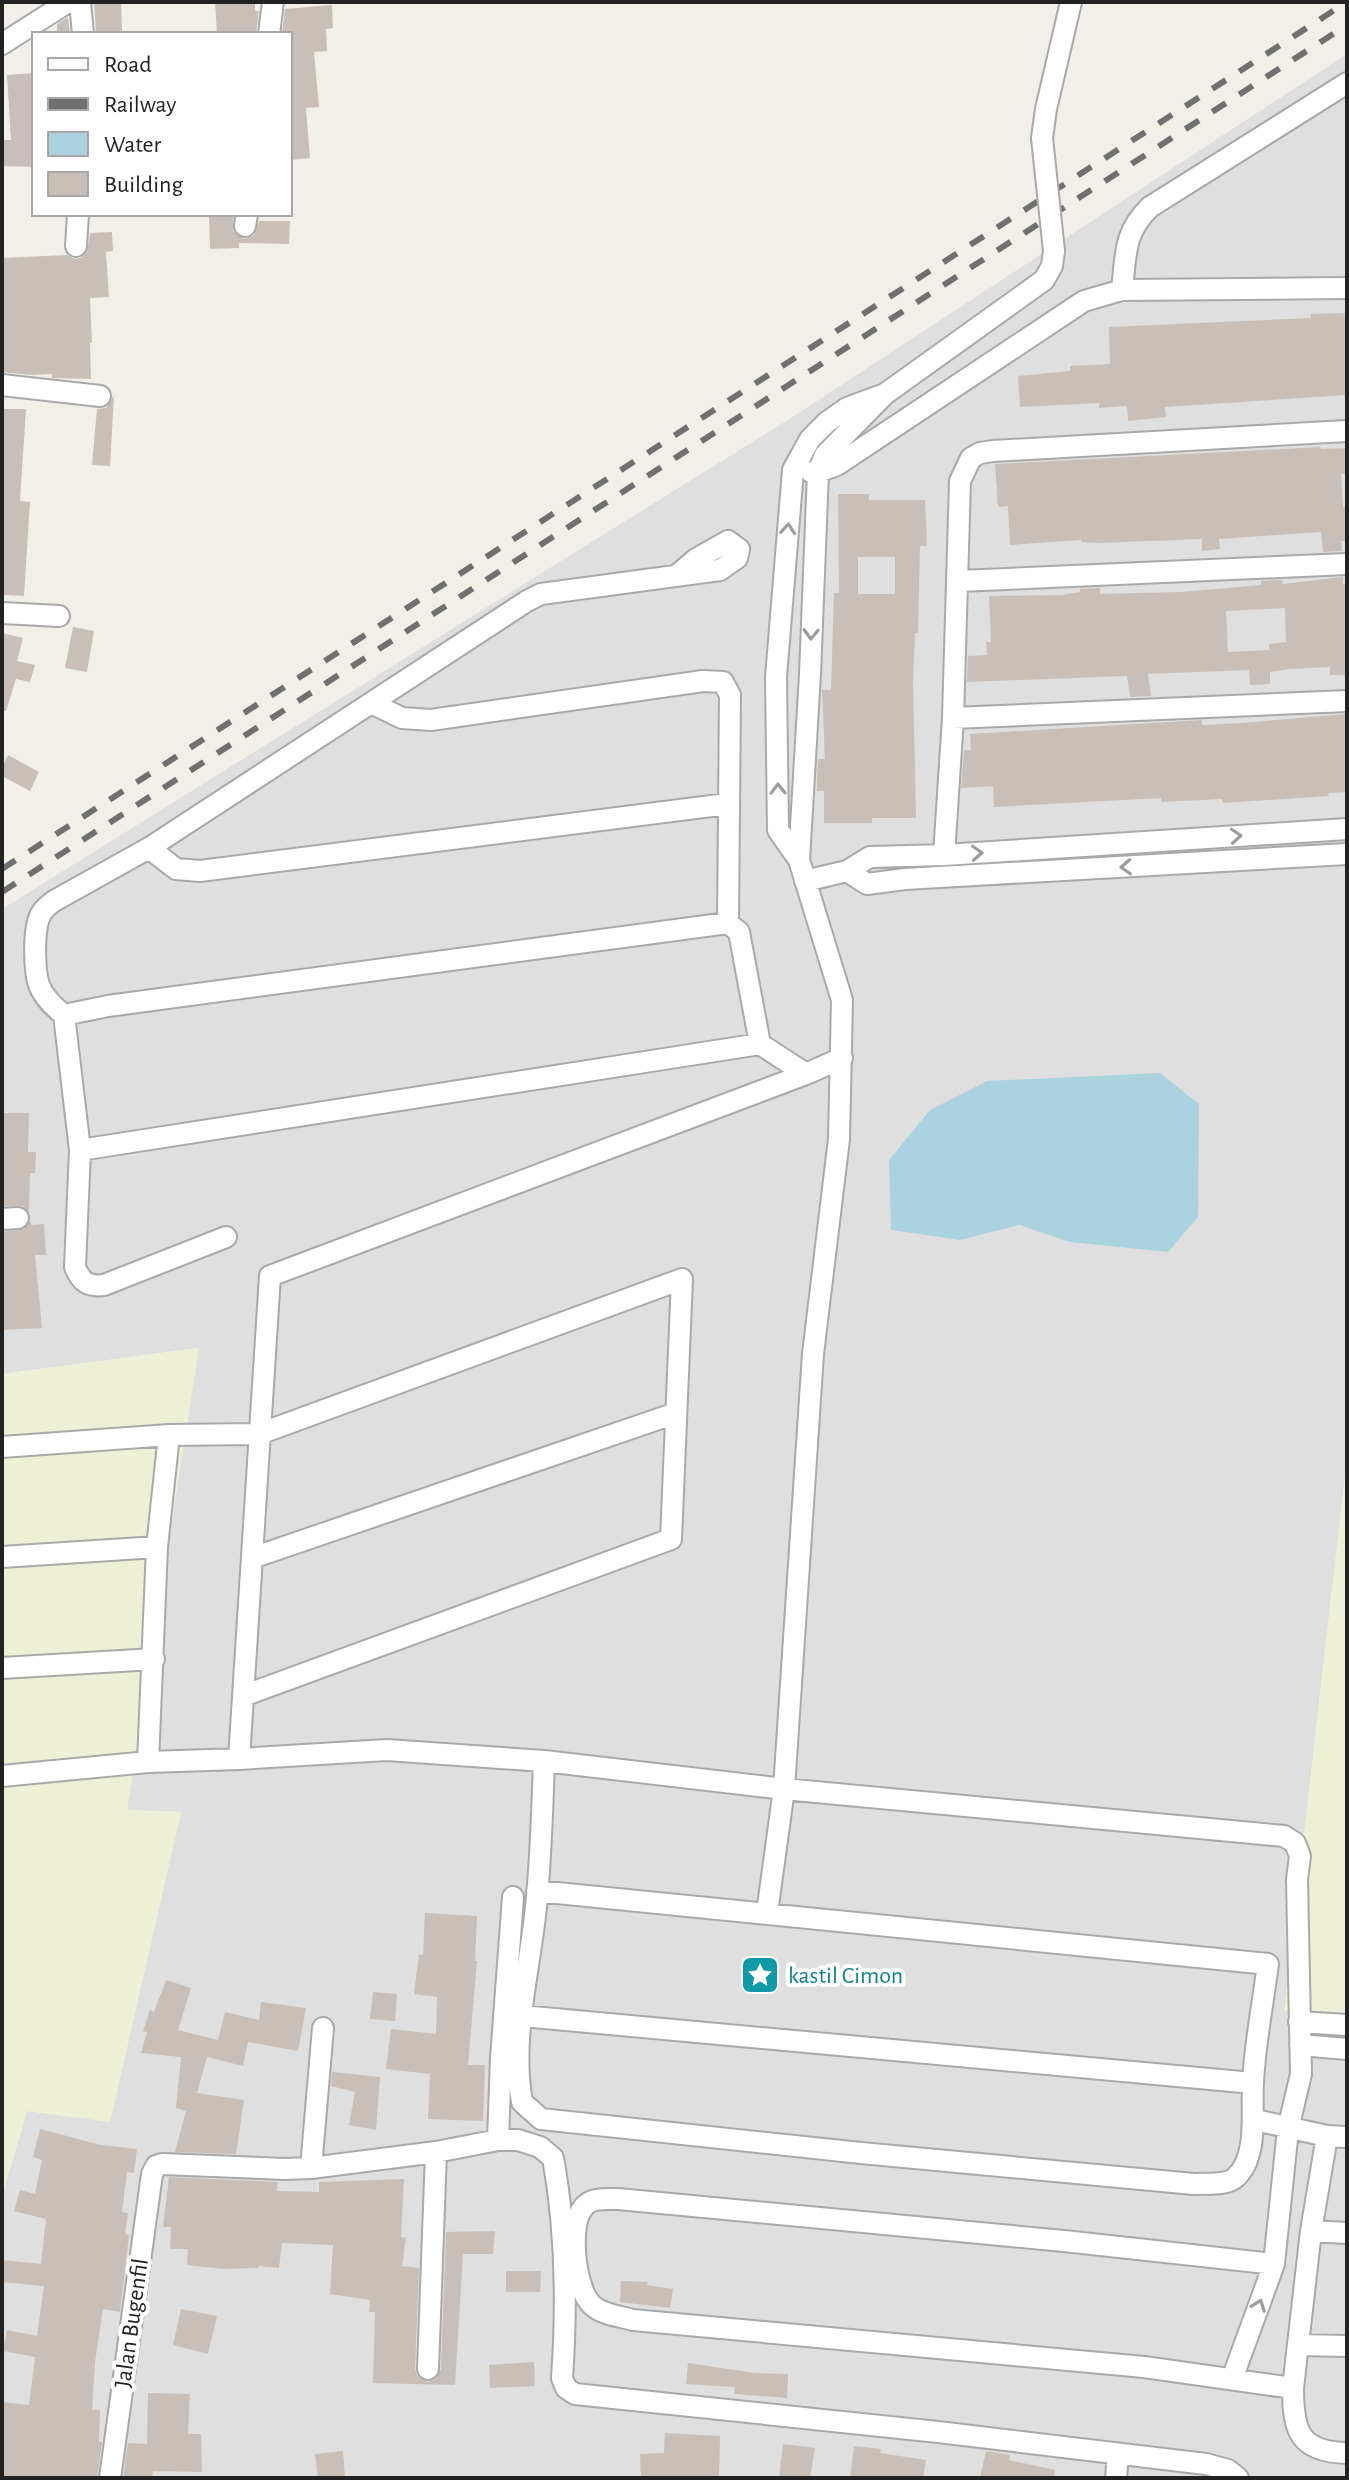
<svg xmlns="http://www.w3.org/2000/svg" width="1349" height="2480" font-family="'Alegreya Sans',sans-serif">
<style>
.residential{fill:#e0dfdf}
.farmland{fill:#eef0d5}
.water{fill:#aad3df}
.building{fill:#c7bfb8;fill-rule:evenodd}
.lines{fill:none;stroke-linecap:round;stroke-linejoin:round}
.minor-casing{stroke:#a9a9a9;stroke-width:24}
.minor{stroke:#fff;stroke-width:20}
.rail{stroke:#707070;stroke-width:6;stroke-dasharray:16 16;stroke-linecap:butt}
.minor-bridge-casing{stroke:#a9a9a9;stroke-width:24;stroke-linecap:butt}
.minor-bridge{stroke:#fff;stroke-width:20}
.oneway{stroke:#9c9c9c}
.labels{text-anchor:middle;stroke-width:8;stroke-linejoin:round;paint-order:stroke}
.culture-label{font-size:24px;fill:#0d838f;stroke:#fff;text-anchor:start}
.street-label{font-size:24px;fill:#222;stroke:#fff}
</style>
<rect width="100%" height="100%" fill="#f2efe9"/>
<path class="residential" d="M 1347,54 L 1347,1458 L 1284,2011 L 1347,2012 L 1347,2478 L 2,2478 L 2,2196 L 27,2111 L 110,2121 L 181,1812 L 127,1810 L 198,1348 L 2,1374 L 2,909 L 794,416 Z"/>
<path class="farmland" d="M 199,1348 L 127,1810 L 181,1812 L 110,2122 L 27,2111 L 2,2196 L 2,1374 Z
M 1347,1458 L 1347,2012 L 1284,2011 Z"/>
<path class="water" d="M 1160,1073 L 1199,1104 L 1198,1217 L 1168,1252 L 1070,1242 L 1019,1225 L 960,1240 L 891,1230 L 889,1160 L 930,1110 L 987,1081 Z"/>
<path class="building" d="M 94,2 L 121,2 L 122,31 L 96,32 Z
M 215,2 L 255,2 L 255,11 L 259,11 L 256,34 L 217,34 Z
M 332,5 L 333,28 L 326,29 L 327,51 L 314,52 L 319,107 L 306,108 L 310,158 L 290,160 L 290,34 L 282,34 L 285,9 Z
M 68,17 L 70,34 L 57,34 L 57,24 Z
M 34,73 L 34,167 L 2,166 L 2,140 L 11,140 L 7,75 Z
M 209,214 L 234,214 L 233,231 L 244,239 L 254,235 L 259,221 L 290,221 L 289,244 L 239,243 L 239,248 L 210,249 Z
M 112,232 L 113,251 L 106,252 L 109,297 L 90,298 L 92,343 L 90,343 L 91,379 L 52,378 L 52,374 L 31,375 L 2,372 L 2,258 L 67,255 L 74,259 L 81,258 L 87,252 L 90,233 Z
M 1345,313 L 1347,395 L 1165,407 L 1166,417 L 1128,421 L 1127,406 L 1099,408 L 1099,403 L 1020,407 L 1018,376 L 1070,371 L 1070,366 L 1110,364 L 1109,327 L 1311,318 L 1311,314 Z
M 114,395 L 110,466 L 92,465 L 97,409 L 106,408 Z
M 2,409 L 26,409 L 20,501 L 30,502 L 24,596 L 2,595 Z
M 1321,447 L 1321,449 L 1347,448 L 1347,473 L 1341,474 L 1343,507 L 1347,507 L 1347,534 L 1345,534 L 1345,541 L 1341,541 L 1342,551 L 1323,552 L 1321,532 L 1219,539 L 1220,549 L 1202,551 L 1202,539 L 1098,543 L 1081,542 L 1081,540 L 1010,545 L 1008,506 L 998,507 L 995,464 Z
M 838,494 L 869,494 L 869,500 L 925,500 L 927,546 L 920,546 L 918,633 L 915,633 L 913,682 L 916,818 L 872,818 L 872,823 L 824,823 L 824,791 L 817,791 L 817,780 L 818,759 L 825,759 L 822,690 L 831,690 L 834,593 L 839,593 ZM 858,557 L 895,557 L 895,594 L 858,594 Z
M 1343,577 L 1343,584 L 1347,584 L 1347,675 L 1330,675 L 1330,667 L 1290,669 L 1270,672 L 1270,684 L 1250,685 L 1249,670 L 1148,674 L 1151,696 L 1130,697 L 1127,676 L 967,682 L 968,656 L 987,655 L 986,642 L 991,642 L 989,596 L 1062,595 L 1080,592 L 1080,589 L 1100,588 L 1100,594 L 1181,592 L 1261,585 L 1261,581 L 1282,580 L 1283,584 ZM 1285,608 L 1286,642 L 1269,644 L 1269,650 L 1228,652 L 1226,611 Z
M 73,627 L 94,631 L 87,672 L 65,668 Z
M 2,633 L 23,638 L 17,661 L 35,665 L 30,682 L 16,679 L 6,711 L 2,711 Z
M 1347,714 L 1347,792 L 1328,793 L 1329,796 L 1223,803 L 1222,799 L 1161,802 L 1161,798 L 994,807 L 993,786 L 961,788 L 964,750 L 971,750 L 970,734 L 1202,720 L 1202,725 L 1242,723 Z
M 8,755 L 39,772 L 30,791 L 2,776 L 2,767 Z
M 2,1113 L 29,1113 L 28,1152 L 36,1152 L 35,1173 L 30,1173 L 29,1212 L 23,1206 L 2,1206 Z
M 30,1221 L 32,1225 L 44,1224 L 46,1255 L 35,1255 L 42,1328 L 2,1330 L 2,1232 L 24,1229 Z
M 425,1913 L 477,1916 L 475,1961 L 477,1961 L 468,2065 L 485,2065 L 483,2121 L 428,2119 L 430,2074 L 386,2069 L 391,2029 L 436,2034 L 437,1997 L 414,1994 L 419,1954 L 423,1955 Z
M 166,1980 L 191,1988 L 178,2030 L 218,2040 L 225,2012 L 259,2020 L 261,2002 L 306,2008 L 298,2051 L 248,2042 L 243,2066 L 207,2057 L 197,2093 L 244,2100 L 236,2154 L 175,2152 L 186,2111 L 176,2108 L 181,2057 L 141,2053 L 147,2032 L 143,2031 L 150,2010 L 154,2012 Z
M 373,1992 L 397,1994 L 395,2021 L 370,2019 Z
M 332,2072 L 380,2077 L 376,2130 L 349,2125 L 355,2092 L 331,2086 Z
M 40,2129 L 101,2145 L 137,2149 L 134,2173 L 127,2172 L 122,2212 L 128,2213 L 125,2234 L 129,2235 L 120,2312 L 103,2309 L 95,2362 L 92,2410 L 100,2410 L 99,2442 L 102,2442 L 97,2478 L 2,2478 L 2,2402 L 29,2405 L 35,2357 L 3,2351 L 7,2330 L 37,2336 L 44,2286 L 2,2282 L 2,2260 L 41,2264 L 46,2219 L 14,2211 L 20,2190 L 35,2194 L 42,2160 L 33,2157 Z
M 169,2177 L 278,2182 L 277,2191 L 319,2192 L 319,2182 L 404,2179 L 401,2237 L 406,2238 L 402,2266 L 419,2268 L 415,2369 L 417,2376 L 427,2382 L 435,2380 L 441,2369 L 446,2232 L 495,2231 L 493,2254 L 463,2254 L 455,2385 L 373,2383 L 375,2312 L 369,2312 L 370,2300 L 330,2294 L 333,2245 L 282,2243 L 279,2268 L 258,2266 L 258,2268 L 224,2269 L 187,2265 L 188,2249 L 170,2249 L 171,2227 L 163,2227 Z
M 506,2271 L 541,2271 L 540,2292 L 506,2292 Z
M 621,2281 L 648,2282 L 647,2285 L 673,2289 L 670,2308 L 620,2302 Z
M 181,2309 L 217,2316 L 208,2354 L 173,2345 Z
M 534,2362 L 535,2386 L 490,2388 L 489,2365 Z
M 688,2363 L 755,2373 L 788,2374 L 787,2398 L 734,2394 L 735,2387 L 686,2384 Z
M 148,2393 L 190,2394 L 188,2434 L 201,2434 L 202,2472 L 153,2471 L 152,2478 L 123,2478 L 128,2443 L 147,2444 Z
M 665,2433 L 720,2436 L 719,2478 L 641,2478 L 640,2454 L 664,2453 Z
M 783,2444 L 815,2448 L 810,2478 L 779,2478 Z
M 854,2446 L 881,2449 L 880,2453 L 926,2460 L 923,2478 L 850,2478 Z
M 343,2451 L 345,2478 L 318,2478 L 315,2454 Z
M 986,2451 L 1010,2455 L 1009,2460 L 1055,2470 L 1054,2478 L 980,2478 Z"/>
<g class="lines">
<defs>
<path id="minor" d="M 80,2 L 83,34
M 269,34 L 273,2
M 2,44 L 68,2
M 1042,138 L 1046,109 L 1071,2
M 245,226 L 247,214
M 76,246 L 78,214
M 1122,290 C 1126,256 1123,233 1150,207 L 1347,83
M 2,385 L 100,396
M 811,472 L 818,472 L 837,465 L 1084,301 L 1122,290 L 1347,288
M 959,581 L 1347,564
M 2,613 L 59,616
M 371,703 L 402,718 L 431,720 L 703,681 L 723,682 L 730,695 L 728,923 L 108,1006 L 64,1015 C 54,1007 44,998 39,985 C 34,970 33,928 41,914 C 44,908 49,905 54,901 L 149,848 L 527,601 L 541,594 L 720,570 L 737,558 L 739,549 L 728,541 L 696,559 L 676,576
M 953,718 L 1347,701
M 149,848 L 176,869 L 200,871 L 727,804
M 944,855 L 953,718 L 960,481 L 971,458 L 980,453 L 993,451 L 1347,431
M 799,860 L 810,674 L 818,472 L 825,455 L 885,394 L 1044,280 L 1052,266 L 1054,251
M 847,871 L 867,884 L 905,879 L 1347,854
M 805,881 L 847,871 L 870,857 L 944,855 L 1347,829
M 728,923 L 739,932 L 760,1044
M 64,1015 L 80,1150 L 75,1267 C 81,1282 88,1287 104,1285 L 226,1237
M 80,1150 L 760,1044 L 806,1074
M 2,1219 L 18,1218
M 2,1447 L 169,1435 L 259,1434 L 682,1279 L 671,1539 L 243,1696
M 2,1557 L 157,1547
M 252,1558 L 676,1413
M 2,1668 L 154,1659
M 544,1761 L 387,1750 L 239,1759 L 270,1276 L 806,1074 L 842,1058
M 148,1762 L 157,1547 L 169,1435
M 2,1776 L 148,1762 L 239,1759
M 537,1891 L 1268,1964 C 1263,2003 1255,2043 1253,2082 C 1251,2109 1259,2156 1236,2177 C 1227,2186 1207,2183 1194,2184 L 861,2153 L 541,2119 L 522,2102 C 511,2041 528,1977 535,1916 C 541,1865 542,1813 544,1761 L 784,1789 L 1284,1836 L 1295,1843 L 1300,1856 L 1297,1879 L 1301,2074 L 1288,2129 L 1274,2264 L 1232,2379
M 767,1913 L 784,1789 L 813,1354 L 839,1139 L 842,1000 L 799,860 L 778,830 L 776,677 L 793,470 L 810,439 L 827,422 L 847,408 L 885,394
M 522,2016 L 1253,2083
M 1299,2022 L 1347,2025
M 1300,2045 L 1347,2049
M 1255,2120 L 1327,2136 L 1347,2137
M 1327,2136 L 1311,2231 L 1293,2388 C 1293,2431 1299,2452 1347,2453
M 498,2140 L 501,2058 L 513,1897
M 311,2168 L 323,2028
M 1311,2231 L 1347,2233
M 1274,2264 L 1064,2241 L 618,2199 C 606,2199 591,2197 583,2208 C 568,2225 575,2290 592,2305 C 602,2315 620,2316 633,2320 L 1144,2367 L 1293,2388
M 1298,2345 L 1347,2346
M 428,2369 L 436,2152
M 110,2478 L 152,2174 L 156,2166 L 162,2164 L 285,2169 L 311,2168 L 436,2152 L 498,2140 L 518,2140 L 540,2147 L 553,2158 C 566,2229 567,2306 562,2378 L 566,2388 L 575,2394 L 938,2432 L 1206,2464 L 1228,2470 L 1238,2478
M 1116,2478 L 1118,2454"/>
</defs>
<use href="#minor" class="minor-casing"/>
<use href="#minor" class="minor"/>
<path class="rail" d="M 2,869 L 1347,2
M 2,892 L 1347,25"/>
<defs>
<path id="minor-bridge" d="M 1042,138 L 1054,251"/>
</defs>
<use href="#minor-bridge" class="minor-bridge-casing"/>
<use href="#minor-bridge" class="minor-bridge"/>
</g>
<defs><path id="oneway-chevron" d="M-2-3.5L2.5 0L-2 3.5" fill="none" stroke-width="1.6" stroke-linecap="round" stroke-linejoin="round" transform="scale(2)"/></defs>
<g class="oneway">
<use href="#oneway-chevron" transform="translate(788 529) rotate(-85)"/>
<use href="#oneway-chevron" transform="translate(811 634) rotate(92)"/>
<use href="#oneway-chevron" transform="translate(778 789) rotate(-91)"/>
<use href="#oneway-chevron" transform="translate(1236 836) rotate(-4)"/>
<use href="#oneway-chevron" transform="translate(977 853) rotate(-3)"/>
<use href="#oneway-chevron" transform="translate(1126 867) rotate(177)"/>
<use href="#oneway-chevron" transform="translate(1259 2305) rotate(-70)"/>
</g>
<defs>
<symbol id="sight-square" viewBox="-11 -11 22 22"><rect x="-9" y="-9" width="18" height="18" rx="4" fill="#0f9aa8" stroke="#fff"/><path d="M0-6L1.8-2.2L6-1.7L2.9 1.2L3.7 5.4L0 3.3L-3.7 5.4L-2.9 1.2L-6-1.7L-1.8-2.2Z" fill="#fff"/></symbol>
</defs>
<g fill-rule="evenodd">
<use href="#sight-square" x="738" y="1953" width="44" height="44"/>
</g>
<g class="labels">
<g class="culture-label">
<text x="788" y="1983">kastil Cimon</text>
</g>
<g class="street-label">
<text transform="translate(131 2323) rotate(-82)" y="8">Jalan Bugenfil</text>
</g>
</g>
<rect width="1349" height="2480" fill="none" stroke="#222222" stroke-width="8"/>
<rect x="32" y="32" width="260" height="184" fill="#ffffff" stroke="#a7a7a7" stroke-width="2"/>
<rect x="48" y="58" width="40" height="12" fill="#ffffff" stroke="#a7a7a7" stroke-width="2"/>
<text x="104" y="72" font-size="24" fill="#222222">Road</text>
<rect x="48" y="98" width="40" height="12" fill="#707070" stroke="#a7a7a7" stroke-width="2"/>
<text x="104" y="112" font-size="24" fill="#222222">Railway</text>
<rect x="48" y="132" width="40" height="24" fill="#aad3df" stroke="#a7a7a7" stroke-width="2"/>
<text x="104" y="152" font-size="24" fill="#222222">Water</text>
<rect x="48" y="172" width="40" height="24" fill="#c7bfb8" stroke="#a7a7a7" stroke-width="2"/>
<text x="104" y="192" font-size="24" fill="#222222">Building</text>
</svg>
